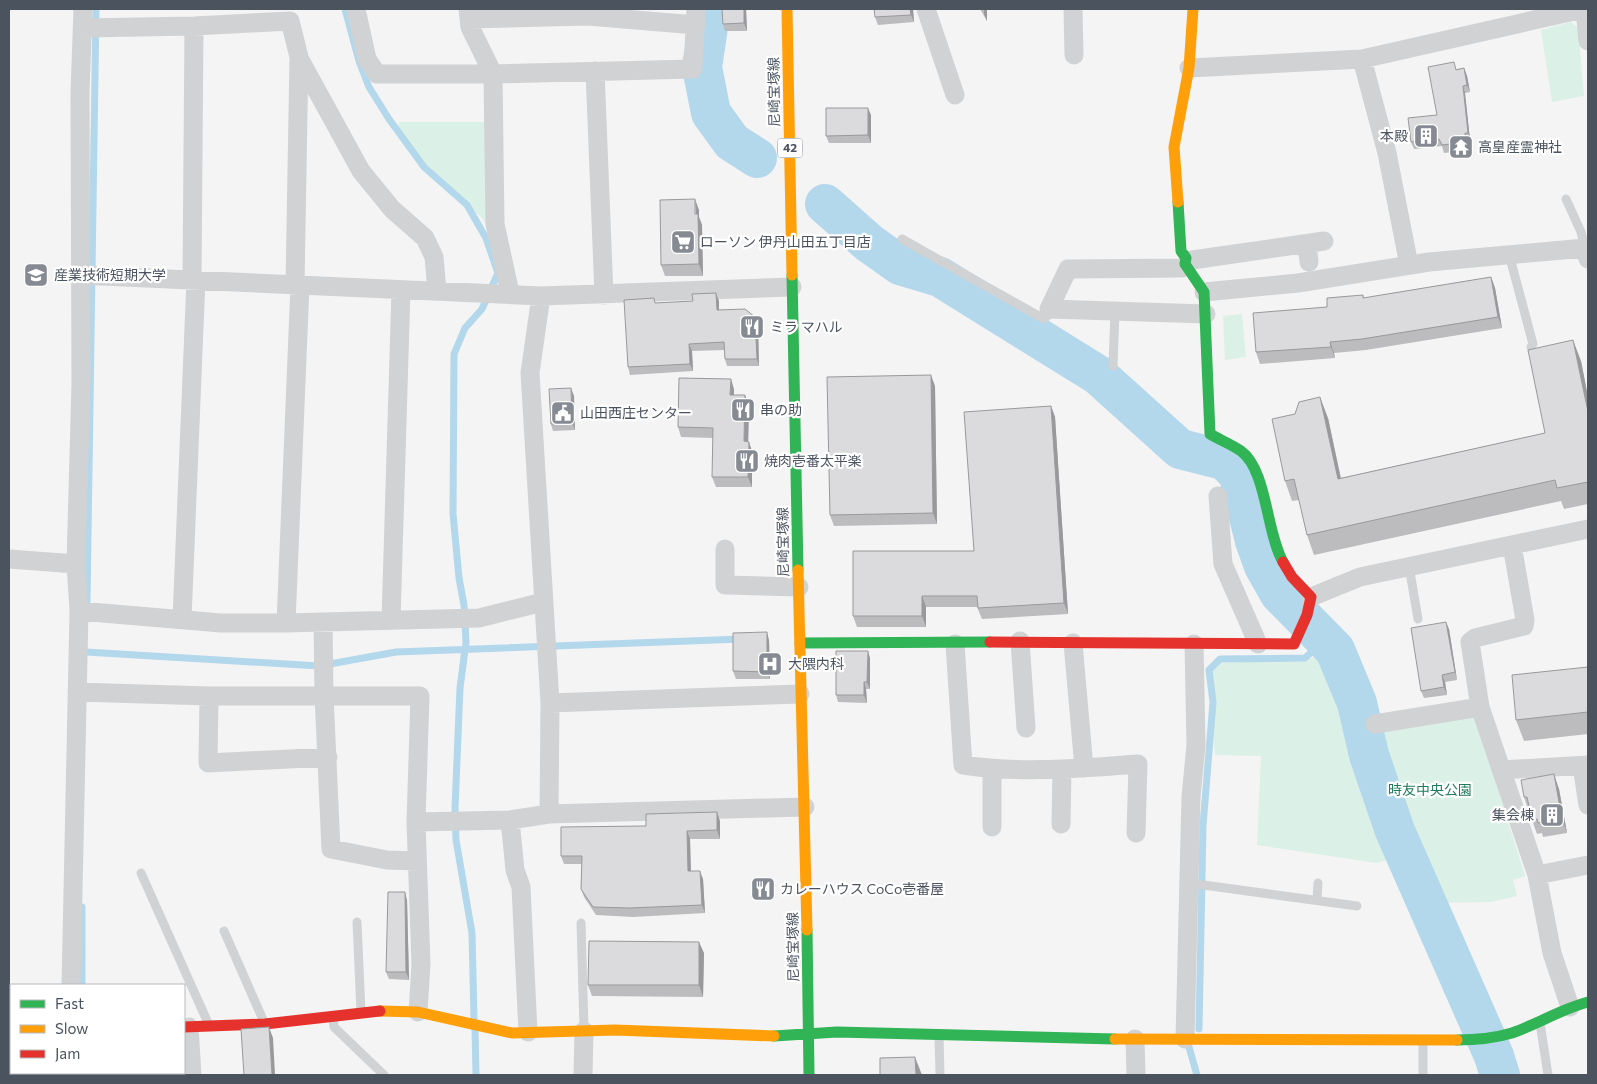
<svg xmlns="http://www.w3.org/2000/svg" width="1597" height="1084" font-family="Commissioner,'Noto Sans JP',sans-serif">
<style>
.green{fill:#dbf0e6}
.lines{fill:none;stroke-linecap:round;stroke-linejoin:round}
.stream{stroke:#b3d7eb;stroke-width:7}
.river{stroke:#b3d7eb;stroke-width:40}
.lane{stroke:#d0d2d4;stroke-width:9}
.street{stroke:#d0d2d4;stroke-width:19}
.fast{stroke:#30b455;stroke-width:11}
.slow{stroke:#ff9f0a;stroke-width:11}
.jam{stroke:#e5322d;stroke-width:11}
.wall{fill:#bcbcbe}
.shaded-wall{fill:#99999b}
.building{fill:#dbdbdd;stroke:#99999b}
.labels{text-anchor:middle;stroke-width:4.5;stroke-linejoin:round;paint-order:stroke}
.shield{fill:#fff;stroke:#81878f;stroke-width:1}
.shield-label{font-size:12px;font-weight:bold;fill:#4b535f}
.street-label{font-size:14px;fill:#4b535f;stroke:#fff}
.poi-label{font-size:14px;fill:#4b535f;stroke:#fff;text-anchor:start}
.park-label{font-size:14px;fill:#207d5c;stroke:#fff}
</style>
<rect width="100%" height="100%" fill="#f4f4f4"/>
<path class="green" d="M 1571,22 L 1578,28 L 1584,96 L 1552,102 L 1541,30 Z
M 399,122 L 488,122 L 489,230 L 483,219 L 425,165 L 398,129 Z
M 1242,314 L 1246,357 L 1225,360 L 1223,316 Z
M 1324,649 L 1348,704 L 1355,737 L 1475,716 L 1525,876 L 1513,880 L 1517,896 L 1490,902 L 1436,903 L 1412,853 L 1377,863 L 1257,845 L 1261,756 L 1215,755 L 1209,671 L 1221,663 L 1310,659 Z"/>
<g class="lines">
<path class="stream" d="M 345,9 L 359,61 L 369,87 L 389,119 L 424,167 L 467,205 L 486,238 L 498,273 L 482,309 L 465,328 L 454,354 L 453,514 L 459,578 L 464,605 L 466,642 L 460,688 L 455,808 L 456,840 L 472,933 L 474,1019
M 87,601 L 96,9
M 86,652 L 319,666 L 396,652 L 742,639
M 82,985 L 82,907
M 475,1029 L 476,1075
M 1199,1029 L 1203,826 L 1213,702 L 1209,670 L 1220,659 L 1305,658 L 1326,639
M 1189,1047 L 1197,1075
M 84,1073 L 84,1075"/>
<path class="river" d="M 707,9 L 708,27 L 702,67 L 711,113 L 732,142 L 757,158
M 825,204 L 869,243 L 900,265 L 940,277 L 1098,375 L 1180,449 L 1224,460 L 1238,473 L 1255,541 L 1264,566 L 1280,594 L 1335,650 L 1357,703 L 1369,755 L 1395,831 L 1494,1056 L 1500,1075"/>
<path class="lane" d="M 1566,199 L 1581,232 L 1585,248
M 902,239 L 1044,319 L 1054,310
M 1509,254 L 1533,344 L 1531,347
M 1113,366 L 1115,311
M 1409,566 L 1418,619
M 141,873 L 208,1023
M 1189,883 L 1357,906
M 1317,900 L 1318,883
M 357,922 L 361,1012
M 581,923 L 584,1028
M 224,931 L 264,1022
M 333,1019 L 334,1027 L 384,1075
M 1540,1023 L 1548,1075
M 939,1036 L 940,1075
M 1423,1043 L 1423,1075
M 9,1060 L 11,1060"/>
<path class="street" d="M 356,9 L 367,59 L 377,74 L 493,74 L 693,69 L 696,9
M 468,9 L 470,27 L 493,74 L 495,224 L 510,293
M 926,9 L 955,95
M 1073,9 L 1074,55
M 1585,9 L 1588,41
M 469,19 L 588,16 L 696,25
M 83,28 L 194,26 L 290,21 L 299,57 L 295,285
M 299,58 L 361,171 L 392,209 L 425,238 L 434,257 L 437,291
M 1362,59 L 1387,153 L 1409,265
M 1189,68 L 1362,59 L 1583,9
M 595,71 L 604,295
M 1307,244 L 1309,262
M 80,275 L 541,296 L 792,287
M 192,279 L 194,26
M 1204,292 L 1298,283 L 1429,262 L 1585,248 L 1588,259
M 541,296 L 530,373 L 550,703 L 549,814
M 1206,314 L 1049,309 L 1068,269 L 1071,269 L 1182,268 L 1192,260 L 1324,241
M 1218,496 L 1223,564 L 1258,644
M 1512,545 L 1525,620 L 1524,626 L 1475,638 L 1470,642 L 1480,707 L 1537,875 L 1552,953 L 1570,1007
M 725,549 L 725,585 L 799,587
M 9,559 L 76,564
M 1311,597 L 1360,577 L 1588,529
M 79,611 L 221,623 L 286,623 L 479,618 L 543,602
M 182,619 L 196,279
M 391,620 L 401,290
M 323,622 L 324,695 L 331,849 L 387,860 L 417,861
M 286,623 L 300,285
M 1020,641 L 1026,728
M 1073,643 L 1084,768
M 955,644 L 963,765 C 1021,774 1080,768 1138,764 L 1136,833
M 77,692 L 209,696 L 420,696 L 416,822 L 421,964 L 418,1012
M 209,696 L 208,763 L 328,757
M 550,703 L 800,694
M 1375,724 L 1480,707
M 1582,766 L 1588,805
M 992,769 L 992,827
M 1501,770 L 1588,765
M 510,820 L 515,870 L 521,887 L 528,1032
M 416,822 L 510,820 L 549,814 L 805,807
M 1061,824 L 1062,769
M 1537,875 L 1588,865
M 71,985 L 79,611 L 76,564 L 81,383 L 80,92 L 83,9
M 9,995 L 11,997
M 189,1027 L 192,1075
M 1135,1039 L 1136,1075
M 1185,1039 L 1191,797 L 1196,745 L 1194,644
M 70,1073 L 70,1075
M 583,1075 L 584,1031"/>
<path class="fast" d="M 1178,202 L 1181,251 L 1186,258 L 1185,264 L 1204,292 L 1210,434 C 1220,440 1231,444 1241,451 C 1267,470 1266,532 1283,562
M 792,275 L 798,570
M 800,643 L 990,642
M 807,930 L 809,1075
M 774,1036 L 837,1032 L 1115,1039
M 1457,1040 C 1475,1040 1495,1038 1512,1033 C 1538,1024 1561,1009 1588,1002"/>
<path class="slow" d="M 787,9 L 792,275
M 1178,202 L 1174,147 L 1189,68 L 1193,9
M 798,570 L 807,930
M 380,1011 L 418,1012 L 512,1033 L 615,1030 L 774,1036
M 1115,1039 L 1457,1040"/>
<path class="jam" d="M 990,642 L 1294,644 L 1307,615 L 1311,597 L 1292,577 L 1283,562
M 184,1027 L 265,1024 L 380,1011"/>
</g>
<path class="wall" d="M 722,9 L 746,9 L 747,31 L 725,31 L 723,24 Z
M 913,9 L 914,22 L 878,25 L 875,17 Z
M 980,9 L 987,9 L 987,21 Z
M 1464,68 L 1467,76 L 1470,92 L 1465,93 L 1470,140 L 1468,140 L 1469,150 L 1444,153 L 1442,146 L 1414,149 L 1411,142 L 1437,115 L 1457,69 Z
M 871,115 L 871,143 L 829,143 L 826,136 Z
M 699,210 L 699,217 L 702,225 L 703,276 L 665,276 L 661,265 Z
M 1491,277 L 1495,288 L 1502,328 L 1366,350 L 1334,353 L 1335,358 L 1260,364 L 1256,352 L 1327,307 L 1363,295 L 1364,298 Z
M 719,301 L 719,310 L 755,317 L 758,325 L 759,366 L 727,366 L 725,359 L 724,350 L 692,351 L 693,371 L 630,375 L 628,367 L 656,303 Z
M 1581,361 L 1588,397 L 1588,504 L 1564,509 L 1561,501 L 1314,555 L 1307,535 L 1299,500 L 1292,501 L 1285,481 L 1328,418 L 1341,478 L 1545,433 Z
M 935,386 L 937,524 L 834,526 L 830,515 Z
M 734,389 L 734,395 L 749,405 L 748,442 L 752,451 L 752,487 L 716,487 L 712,477 L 713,438 L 681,437 L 678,427 Z
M 574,396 L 575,430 L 553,431 L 551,424 Z
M 1051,406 L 1055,417 L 1068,614 L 982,619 L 977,607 L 926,607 L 926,627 L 857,627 L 853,616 L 974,551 Z
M 1449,629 L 1457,680 L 1445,682 L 1447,695 L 1424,698 L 1421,691 Z
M 769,640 L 770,679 L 736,679 L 733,671 Z
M 870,658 L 870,689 L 866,689 L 867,703 L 838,702 L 836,695 Z
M 1588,667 L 1588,734 L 1524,741 L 1516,720 Z
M 1559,789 L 1567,833 L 1543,837 L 1542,833 L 1537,834 L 1532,820 L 1530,812 L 1529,812 L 1524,797 Z
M 720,821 L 720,839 L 690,839 L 691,871 L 703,879 L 705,913 L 633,917 L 596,915 L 584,897 L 581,889 L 582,864 L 564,864 L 561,856 L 646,826 Z
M 407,900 L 409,980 L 389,979 L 386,972 Z
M 704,953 L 703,997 L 592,996 L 588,985 Z"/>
<path class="shaded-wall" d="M 744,9 L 746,9 L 747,31 L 744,23 Z
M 910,9 L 913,9 L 914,22 L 911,15 Z
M 984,9 L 987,9 L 987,21 L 984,14 Z
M 1464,68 L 1467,76 L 1470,92 L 1467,85 Z
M 1463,86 L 1465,93 L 1470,140 L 1468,133 Z
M 868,108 L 871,115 L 871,143 L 868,135 Z
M 1465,133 L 1468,140 L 1469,150 L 1466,142 Z
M 695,199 L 699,210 L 699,217 L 702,225 L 703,276 L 699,264 Z
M 1491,277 L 1495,288 L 1502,328 L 1498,317 Z
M 716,293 L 719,301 L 719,318 L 717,310 Z
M 755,317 L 758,325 L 759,366 L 757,359 Z
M 1573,340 L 1581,361 L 1588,397 L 1588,412 Z
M 1330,342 L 1334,353 L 1335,358 L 1331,347 Z
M 689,344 L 692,351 L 693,371 L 690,364 Z
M 931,375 L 935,386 L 937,524 L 933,513 Z
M 731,379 L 734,389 L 734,405 L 730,395 Z
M 571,388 L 574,396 L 575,430 L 572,422 Z
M 745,395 L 749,405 L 748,451 L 744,441 Z
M 1320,397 L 1328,418 L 1345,499 L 1338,479 Z
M 1051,406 L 1055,417 L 1068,614 L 1064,603 Z
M 749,442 L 752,451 L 752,487 L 748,477 Z
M 922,596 L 926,607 L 926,627 L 922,616 Z
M 1446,622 L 1449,629 L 1457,680 L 1455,672 Z
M 767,632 L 769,640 L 770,679 L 767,672 Z
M 868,651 L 870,658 L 870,689 L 867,682 Z
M 1442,675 L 1445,682 L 1447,695 L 1444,687 Z
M 864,682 L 866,689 L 867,703 L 864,695 Z
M 1554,774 L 1559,789 L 1567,833 L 1562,819 Z
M 717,812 L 720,821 L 720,839 L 717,830 Z
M 687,831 L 690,839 L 691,880 L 688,871 Z
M 700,871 L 703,879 L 705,913 L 702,905 Z
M 405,892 L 407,900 L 409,980 L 406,972 Z
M 699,942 L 704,953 L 703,997 L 699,985 Z
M 269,1027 L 273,1038 L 275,1075 L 272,1075 Z
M 915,1057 L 922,1075 L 916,1075 Z"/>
<path class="building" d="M 722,9 L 744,9 L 744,23 L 723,24 Z
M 874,9 L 910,9 L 911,15 L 875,17 Z
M 1454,62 L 1456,70 L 1464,68 L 1467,85 L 1463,86 L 1468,133 L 1465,133 L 1466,142 L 1442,145 L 1439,139 L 1411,142 L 1408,118 L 1437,115 L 1428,67 Z
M 826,108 L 868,108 L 868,135 L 826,136 Z
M 695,199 L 695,214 L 698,214 L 699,264 L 661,265 L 660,200 Z
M 1491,277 L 1498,317 L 1362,339 L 1330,342 L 1331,347 L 1256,352 L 1253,313 L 1327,307 L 1327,298 L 1363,295 L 1363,298 Z
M 716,293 L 717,310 L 745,309 L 755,317 L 757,359 L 725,359 L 724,342 L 689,344 L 690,364 L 628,367 L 624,300 L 654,298 L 655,303 L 693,301 L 692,294 Z
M 1573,340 L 1588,412 L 1588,482 L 1557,488 L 1555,480 L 1307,535 L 1294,479 L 1285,481 L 1272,419 L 1295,414 L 1299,402 L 1320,397 L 1338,479 L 1545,433 L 1528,350 Z
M 931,375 L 933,513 L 830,515 L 827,377 Z
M 679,378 L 731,379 L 730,395 L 745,395 L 744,441 L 749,442 L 748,477 L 712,477 L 713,428 L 678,427 Z
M 571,388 L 572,422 L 551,424 L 549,389 Z
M 1051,406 L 1064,603 L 978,608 L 977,596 L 922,596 L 922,616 L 853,616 L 853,551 L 974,551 L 964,412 Z
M 1446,622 L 1455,672 L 1442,675 L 1444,687 L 1421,691 L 1411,628 Z
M 767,632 L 767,672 L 733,671 L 733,633 Z
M 836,651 L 868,651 L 867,682 L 864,682 L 864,695 L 836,695 Z
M 1588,667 L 1588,712 L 1516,720 L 1512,675 Z
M 1554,774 L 1562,819 L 1538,823 L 1537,819 L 1532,820 L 1527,797 L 1524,797 L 1521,780 Z
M 717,812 L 717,830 L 687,831 L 688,871 L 700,871 L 702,905 L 630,908 L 593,907 L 581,889 L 582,856 L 561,856 L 561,827 L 646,826 L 646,814 Z
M 388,892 L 405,892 L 406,972 L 386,972 Z
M 589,941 L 699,942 L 699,985 L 588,985 Z
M 269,1027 L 272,1075 L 244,1075 L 241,1029 Z
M 915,1057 L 916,1075 L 880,1075 L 880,1058 Z"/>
<defs>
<symbol id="building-square" viewBox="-11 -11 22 22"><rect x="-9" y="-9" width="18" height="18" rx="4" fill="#868b93" stroke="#fff"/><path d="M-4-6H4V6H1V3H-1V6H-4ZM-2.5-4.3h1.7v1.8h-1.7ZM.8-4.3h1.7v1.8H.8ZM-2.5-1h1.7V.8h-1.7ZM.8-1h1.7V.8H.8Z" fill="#fff"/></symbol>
<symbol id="temple-square" viewBox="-11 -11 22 22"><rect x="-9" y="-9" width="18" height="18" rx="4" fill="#868b93" stroke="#fff"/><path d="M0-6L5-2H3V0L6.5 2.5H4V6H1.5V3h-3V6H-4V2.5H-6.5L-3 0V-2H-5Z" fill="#fff"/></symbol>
<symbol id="supermarket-square" viewBox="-11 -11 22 22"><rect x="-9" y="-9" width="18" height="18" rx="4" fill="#868b93" stroke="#fff"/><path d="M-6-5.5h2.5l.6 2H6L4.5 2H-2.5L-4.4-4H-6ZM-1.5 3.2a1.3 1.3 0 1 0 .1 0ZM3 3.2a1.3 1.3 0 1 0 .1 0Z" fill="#fff"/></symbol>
<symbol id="university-square" viewBox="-11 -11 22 22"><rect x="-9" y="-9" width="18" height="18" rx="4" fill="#868b93" stroke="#fff"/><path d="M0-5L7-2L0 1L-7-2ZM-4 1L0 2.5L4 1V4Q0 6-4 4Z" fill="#fff"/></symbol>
<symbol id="restaurant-square" viewBox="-11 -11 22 22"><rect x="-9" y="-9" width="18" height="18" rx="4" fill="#868b93" stroke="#fff"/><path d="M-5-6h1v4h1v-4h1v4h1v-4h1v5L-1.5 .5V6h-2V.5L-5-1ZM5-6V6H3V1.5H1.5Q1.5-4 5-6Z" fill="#fff"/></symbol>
<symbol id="civic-square" viewBox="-11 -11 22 22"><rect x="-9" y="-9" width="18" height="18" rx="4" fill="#868b93" stroke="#fff"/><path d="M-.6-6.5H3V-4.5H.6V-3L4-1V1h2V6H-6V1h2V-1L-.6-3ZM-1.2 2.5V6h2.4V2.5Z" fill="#fff"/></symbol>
<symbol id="hospital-square" viewBox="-11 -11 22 22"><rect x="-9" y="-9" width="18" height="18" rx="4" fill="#868b93" stroke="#fff"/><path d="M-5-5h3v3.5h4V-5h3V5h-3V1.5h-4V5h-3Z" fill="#fff"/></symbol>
</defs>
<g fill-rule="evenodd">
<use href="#building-square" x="1412" y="122" width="28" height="28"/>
<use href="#temple-square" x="1447" y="133" width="28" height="28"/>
<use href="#supermarket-square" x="669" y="228" width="28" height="28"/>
<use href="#university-square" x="22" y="261" width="28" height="28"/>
<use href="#restaurant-square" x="738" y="313" width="28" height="28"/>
<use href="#restaurant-square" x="729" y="396" width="28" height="28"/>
<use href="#civic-square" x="549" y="399" width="28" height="28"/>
<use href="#restaurant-square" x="733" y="447" width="28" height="28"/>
<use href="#hospital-square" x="756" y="650" width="28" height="28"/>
<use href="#building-square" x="1538" y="801" width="28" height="28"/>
<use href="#restaurant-square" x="749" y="875" width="28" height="28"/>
</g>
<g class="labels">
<rect class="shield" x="777.5" y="138.5" width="25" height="19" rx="4"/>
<g class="shield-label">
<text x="790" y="152">42</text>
</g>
<g class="street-label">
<text transform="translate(774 92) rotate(-91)" y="5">尼崎宝塚線</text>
<text transform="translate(783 542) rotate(-91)" y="5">尼崎宝塚線</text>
<text transform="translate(793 947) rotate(-91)" y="5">尼崎宝塚線</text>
</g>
<g class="poi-label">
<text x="1408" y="141" text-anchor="end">本殿</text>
<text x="1478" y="152">高皇産霊神社</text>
<text x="700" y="247">ローソン 伊丹山田五丁目店</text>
<text x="54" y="280">産業技術短期大学</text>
<text x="770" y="332">ミラ マハル</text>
<text x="760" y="415">串の助</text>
<text x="580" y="418">山田西庄センター</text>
<text x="764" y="466">焼肉壱番太平楽</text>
<text x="788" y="669">大隈内科</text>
<text x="1534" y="820" text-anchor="end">集会棟</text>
<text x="780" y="894">カレーハウス CoCo壱番屋</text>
</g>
<g class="park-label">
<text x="1430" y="795">時友中央公園</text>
</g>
</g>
<rect width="1597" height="1084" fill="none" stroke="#4b535f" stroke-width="20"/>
<rect x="10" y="984" width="175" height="90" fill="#ffffff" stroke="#b7babf"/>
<rect x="20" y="1000" width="25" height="8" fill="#30b455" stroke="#b7babf"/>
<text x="55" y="1009" font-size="15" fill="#4b535f">Fast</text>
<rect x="20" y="1025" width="25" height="8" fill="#ff9f0a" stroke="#b7babf"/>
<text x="55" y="1034" font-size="15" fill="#4b535f">Slow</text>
<rect x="20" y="1050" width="25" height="8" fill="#e5322d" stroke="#b7babf"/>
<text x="55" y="1059" font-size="15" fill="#4b535f">Jam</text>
</svg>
